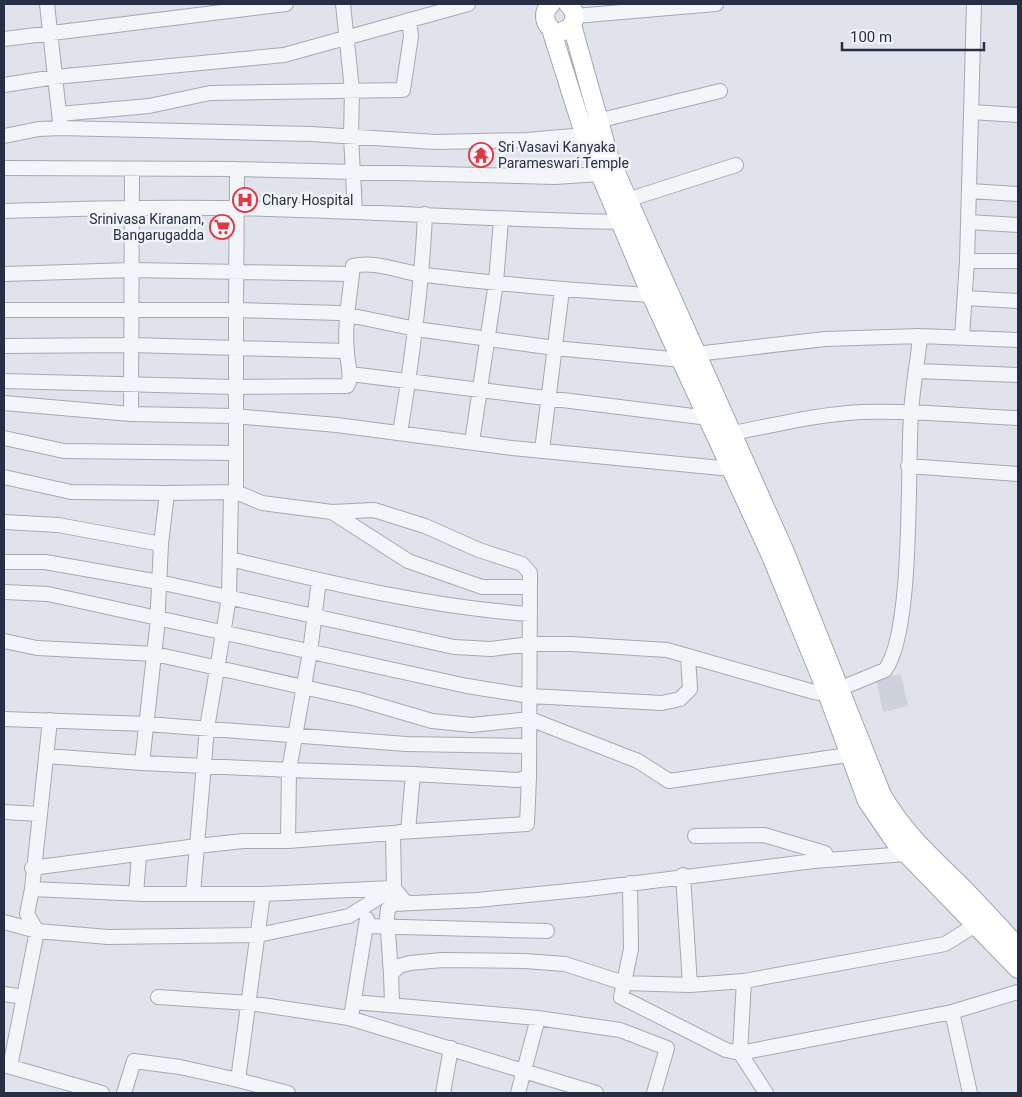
<svg xmlns="http://www.w3.org/2000/svg" width="1022" height="1097" font-family="Roboto,sans-serif">
<style>
.built{fill:#ced2dd}
.lines{fill:none;stroke-linecap:round;stroke-linejoin:round}
.minor-casing{stroke:#a5a9b6;stroke-width:16}
.major-casing{stroke:#9ea6b8;stroke-width:20}
.minor{stroke:#f4f5f8;stroke-width:14}
.major{stroke:#fff;stroke-width:18}
.labels{text-anchor:middle;stroke-width:5;stroke-linejoin:round;paint-order:stroke}
.poi-label{font-size:14px;fill:#272f44;stroke:#f0f3f8;text-anchor:start}
</style>
<rect width="100%" height="100%" fill="#e0e3eb"/>
<path class="built" d="M 901,674 L 908,706 L 883,712 L 876,679 Z"/>
<g class="lines">
<defs>
<path id="minor" d="M 47,4 L 60,122
M 343,4 L 352,90 L 351,136 L 355,212
M 974,4 L 967,261 L 1018,261
M 575,16 L 716,4
M 4,39 L 286,4
M 4,85 L 55,77 L 284,55 L 468,4
M 972,112 L 1018,115
M 59,114 L 149,106 L 210,93 L 403,90 L 411,36 L 409,20
M 597,121 L 720,91
M 4,136 L 39,129 L 60,128 L 311,134 L 436,142 L 527,140 L 585,135
M 4,168 L 237,169 L 555,177 L 600,174
M 132,169 L 131,414 L 234,416 L 337,425 L 512,448 L 732,469
M 237,169 L 236,310 L 339,313 L 416,329 L 555,348 L 682,360
M 969,191 L 1018,194
M 627,200 L 736,165
M 4,211 C 92,208 180,206 269,209 C 386,212 503,220 620,222
M 968,222 L 1018,225
M 4,274 L 132,270 L 352,274
M 965,298 L 1018,301
M 4,310 L 236,310 L 236,492 L 167,493 L 161,544 L 157,628 L 142,763 L 289,770 L 288,841 L 393,833 L 394,888 L 406,903
M 962,337 L 967,261
M 4,346 L 131,345 L 346,351
M 696,354 L 825,339 L 920,336 L 1018,340
M 917,371 L 1018,375
M 350,374 L 709,418
M 4,381 L 234,387 L 347,386 C 353,378 347,362 347,352 C 344,325 350,294 353,266 C 375,260 403,273 425,275 C 500,284 575,291 651,295
M 4,403 L 131,414
M 400,433 C 412,360 422,288 425,214
M 733,433 C 775,425 819,414 862,412 C 914,410 966,416 1018,418
M 4,438 L 64,451 L 236,453
M 472,442 L 496,282 L 501,220
M 542,450 L 562,290
M 908,466 L 1018,474
M 4,477 L 71,492 L 167,493
M 236,492 L 262,503 L 332,512 L 374,510 L 425,526 L 479,550 L 522,564 L 530,573 L 529,777 L 517,780 L 413,774 L 408,831
M 332,512 L 408,561 L 482,587 L 530,587
M 4,522 L 58,525 L 161,544
M 230,559 C 329,583 429,607 530,614
M 4,562 L 45,562 L 159,582 L 454,647 L 491,649 L 530,644 L 571,644 L 667,650 L 814,692 L 827,694 L 885,670 C 914,632 907,469 911,415 C 912,389 918,362 920,336
M 319,580 L 310,652 L 289,770 L 413,774
M 4,592 L 48,594 L 467,686 L 530,696 L 662,703 L 680,699 L 690,689 L 688,656
M 4,641 L 37,648 L 155,654 L 357,699 L 432,721 L 472,725 L 530,719 L 638,761 L 669,781 L 848,755
M 4,719 L 147,724 L 406,744 L 529,746
M 50,720 L 32,889 L 144,894 L 263,894
M 46,756 L 142,763
M 4,812 L 39,814
M 399,832 L 527,824 L 529,777
M 695,836 L 764,835 L 825,853 L 828,860
M 32,868 L 197,846 L 207,728 L 229,598 L 231,492
M 683,875 L 690,985
M 630,883 L 631,949 L 621,997 L 726,1050 L 740,1053 L 952,1012 L 1018,992
M 193,893 L 197,846 L 243,841 L 288,841
M 136,894 L 139,855
M 4,922 L 37,931 L 108,937 L 258,935 L 349,916 L 394,888
M 366,926 L 547,931
M 391,974 L 387,917 L 388,909 L 393,904 L 477,900 L 588,889 L 814,861 L 906,854
M 744,981 L 740,1053 L 766,1093
M 4,994 L 24,997
M 158,997 L 249,1003 L 349,1018 L 596,1093
M 354,1002 L 538,1018 L 620,1030 L 667,1048 L 654,1093
M 392,1003 L 391,974 L 399,966 L 410,963 L 442,960 L 525,961 L 565,964 L 624,983 L 690,985 L 744,981 L 945,944 L 977,924
M 352,1011 L 367,919
M 952,1012 L 970,1093
M 4,1065 L 102,1093
M 10,1067 L 37,931 L 27,914 L 32,889
M 124,1093 L 134,1061 L 180,1067 L 238,1080
M 288,1093 L 238,1080 L 263,894 L 392,888
M 443,1093 L 451,1048
M 518,1093 L 538,1018"/>
<path id="major" d="M 551,4 C 543,11 543,21 551,29 L 581,124 L 600,174 L 651,295 L 771,556 L 824,685 L 867,801 L 895,842 L 1018,969
M 572,25 L 609,157 L 785,552 L 882,795 C 901,829 929,855 957,882 C 978,903 998,925 1018,947
M 563,31 C 576,26 578,13 568,4"/>
</defs>
<use href="#minor" class="minor-casing"/>
<use href="#major" class="major-casing"/>
<use href="#minor" class="minor"/>
<use href="#major" class="major"/>
</g>
<defs>
<symbol id="temple-ring" viewBox="-11 -11 22 22"><circle r="9.5" fill="#f0f3f8" stroke="#dc3942" stroke-width="1.5"/><path d="M0-6L5-2H3V0L6.5 2.5H4V6H1.5V3h-3V6H-4V2.5H-6.5L-3 0V-2H-5Z" fill="#dc3942"/></symbol>
<symbol id="hospital-ring" viewBox="-11 -11 22 22"><circle r="9.5" fill="#f0f3f8" stroke="#dc3942" stroke-width="1.5"/><path d="M-5-5h3v3.5h4V-5h3V5h-3V1.5h-4V5h-3Z" fill="#dc3942"/></symbol>
<symbol id="supermarket-ring" viewBox="-11 -11 22 22"><circle r="9.5" fill="#f0f3f8" stroke="#dc3942" stroke-width="1.5"/><path d="M-6-5.5h2.5l.6 2H6L4.5 2H-2.5L-4.4-4H-6ZM-1.5 3.2a1.3 1.3 0 1 0 .1 0ZM3 3.2a1.3 1.3 0 1 0 .1 0Z" fill="#dc3942"/></symbol>
</defs>
<g fill-rule="evenodd">
<use href="#temple-ring" x="467" y="141" width="28" height="28"/>
<use href="#hospital-ring" x="231" y="186" width="28" height="28"/>
<use href="#supermarket-ring" x="208" y="213" width="28" height="28"/>
</g>
<g class="labels">
<g class="poi-label">
<text x="498" y="152">Sri Vasavi Kanyaka<tspan x="498" dy="16">Parameswari Temple</tspan></text>
<text x="262" y="205">Chary Hospital</text>
<text x="204" y="224" text-anchor="end">Srinivasa Kiranam,<tspan x="204" dy="16">Bangarugadda</tspan></text>
</g>
</g>
<rect width="1022" height="1097" fill="none" stroke="#272f44" stroke-width="10"/>
<path d="M842 42v8h142v-8" fill="none" stroke="#272f44" stroke-width="2.5"/>
<text x="850" y="42" font-size="15" fill="#272f44" stroke="#f0f3f8" stroke-width="4" paint-order="stroke">100 m</text>
</svg>
